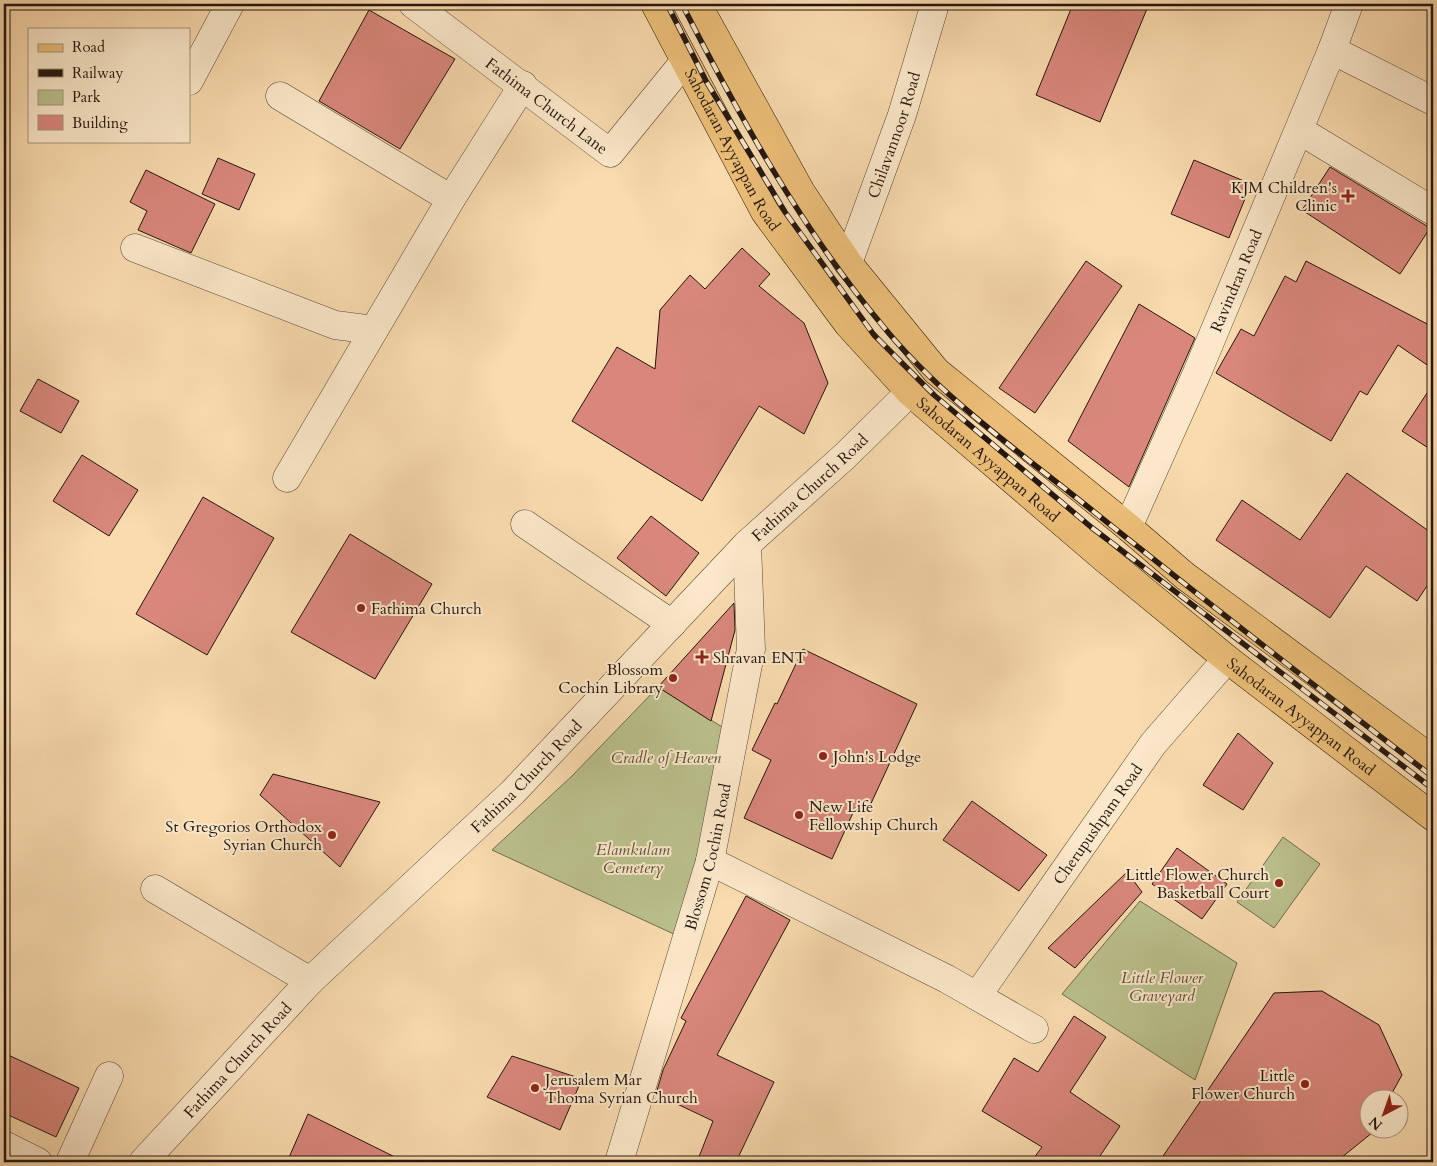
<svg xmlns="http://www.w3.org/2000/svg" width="1437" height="1166" font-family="Cardo,serif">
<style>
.green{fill:#bac18d;stroke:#6f6c4e}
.building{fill:#d9877c;stroke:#24160f}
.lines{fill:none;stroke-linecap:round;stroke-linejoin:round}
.minor-casing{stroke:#594737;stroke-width:29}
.major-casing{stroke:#24160f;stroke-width:29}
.minor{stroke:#fbe8ca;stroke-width:28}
.major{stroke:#ecbe77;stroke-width:28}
.rail-casing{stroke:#24160f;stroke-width:5.5}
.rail{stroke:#fbe8ca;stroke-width:4;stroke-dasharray:11;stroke-linecap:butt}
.poi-dot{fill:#8f2418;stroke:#fbe8ca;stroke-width:2}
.labels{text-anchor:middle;stroke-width:4;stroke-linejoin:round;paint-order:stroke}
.street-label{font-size:16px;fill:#24160f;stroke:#fbe8ca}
.poi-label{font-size:16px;fill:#24160f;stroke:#fbe8ca;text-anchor:end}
.park-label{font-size:16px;font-style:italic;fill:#58523b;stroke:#fbe8ca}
</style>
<rect width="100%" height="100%" fill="#f9dbae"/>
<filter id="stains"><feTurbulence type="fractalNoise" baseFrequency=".004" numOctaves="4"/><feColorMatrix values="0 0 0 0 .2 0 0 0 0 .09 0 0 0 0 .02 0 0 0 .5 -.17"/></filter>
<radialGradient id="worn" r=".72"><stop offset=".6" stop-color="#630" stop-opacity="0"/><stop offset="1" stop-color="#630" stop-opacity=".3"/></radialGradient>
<path class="green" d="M 658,687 L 727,730 L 678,936 L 492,850 L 572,776 Z
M 1283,837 L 1320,864 L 1274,928 L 1237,902 Z
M 1140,901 L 1237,963 L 1195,1080 L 1062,994 Z"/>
<path class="building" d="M 1073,4 L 1149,4 L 1100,122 L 1036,95 Z
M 369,10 L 455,59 L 400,149 L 319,101 Z
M 218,158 L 255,174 L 239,210 L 202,194 Z
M 1194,160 L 1251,184 L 1229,238 L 1171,214 Z
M 1330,167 L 1430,228 L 1400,274 L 1302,210 Z
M 146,170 L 215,204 L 191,253 L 138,230 L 147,211 L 130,202 Z
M 742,248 L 770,274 L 759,286 L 804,323 L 828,383 L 804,434 L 759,406 L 702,501 L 572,421 L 617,347 L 655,369 L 660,310 L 690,275 L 705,289 Z
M 1086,261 L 1122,286 L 1035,413 L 999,388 Z
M 1306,261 L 1433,327 L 1433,369 L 1398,345 L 1367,395 L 1360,391 L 1331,441 L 1216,373 L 1241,329 L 1254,336 L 1285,276 L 1296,282 Z
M 1139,304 L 1195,338 L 1129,487 L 1068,441 Z
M 38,379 L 79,401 L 61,433 L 20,411 Z
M 1433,384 L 1433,451 L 1402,431 Z
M 82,455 L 138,490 L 109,536 L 53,501 Z
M 1347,473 L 1433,534 L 1433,577 L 1417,601 L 1366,566 L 1330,618 L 1216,540 L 1242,500 L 1300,540 Z
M 203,497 L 274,538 L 207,655 L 136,614 Z
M 651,516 L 699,553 L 666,596 L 617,558 Z
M 350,534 L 432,584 L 375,679 L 291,632 Z
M 734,603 L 735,630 L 711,721 L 658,687 Z
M 803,649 L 917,704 L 868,810 L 857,804 L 832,859 L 744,818 L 771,760 L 752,750 L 775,703 L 777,704 Z
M 1238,733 L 1273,763 L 1243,810 L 1203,785 Z
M 273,774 L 380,802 L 340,867 L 260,795 Z
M 972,801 L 1047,855 L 1019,891 L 943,840 Z
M 1177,848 L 1227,884 L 1202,919 L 1152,884 Z
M 1127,872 L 1142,892 L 1075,968 L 1048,948 Z
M 746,896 L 790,920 L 717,1055 L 774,1082 L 736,1162 L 697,1162 L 713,1121 L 656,1094 L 663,1070 L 686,1021 L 681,1018 Z
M 1322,991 L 1379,1025 L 1402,1075 L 1392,1093 L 1396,1098 L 1370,1098 L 1370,1128 L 1378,1128 L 1336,1162 L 1159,1162 L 1274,993 Z
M 1074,1016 L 1106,1037 L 1070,1092 L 1120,1126 L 1096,1162 L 1031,1162 L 1042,1147 L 982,1111 L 1014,1058 L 1038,1072 Z
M 4,1053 L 79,1088 L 56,1137 L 4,1113 Z
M 512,1056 L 582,1079 L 560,1130 L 487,1097 Z
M 308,1114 L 405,1162 L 287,1162 Z"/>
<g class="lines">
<defs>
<g id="minor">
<path id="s1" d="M 413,4 L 610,153 L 685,61"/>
<path d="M 1332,50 L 1433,101"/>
<path d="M 189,81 L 230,4"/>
<path d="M 280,96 L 451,199"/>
<path d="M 1299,130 L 1433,211"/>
<path d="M 135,248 L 335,325 L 374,330"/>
<path id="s2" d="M 848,263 L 902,115 L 935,4"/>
<path d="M 287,478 L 451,199 L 523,85"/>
<path d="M 525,524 L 672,624"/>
<path id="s3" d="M 1128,527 L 1197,373 L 1332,50 L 1349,4"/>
<path d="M 710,861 L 947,979 L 1034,1029"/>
<path d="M 155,889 L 310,981"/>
<path id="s4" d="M 977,996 L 1153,744 L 1227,659"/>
<path d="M 4,1145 L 38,1162"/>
<path d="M 70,1162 L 109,1076"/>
<path id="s5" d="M 143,1162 L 310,981 L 513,792 L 747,544 L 845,456 L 910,392"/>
<path id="s6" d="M 619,1162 L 710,861 L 751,649 L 747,544"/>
</g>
<g id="major">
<path id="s7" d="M 655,4 L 765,212 L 848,324 L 910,392 L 1104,558 L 1227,659 L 1433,817"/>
<path d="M 697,4 L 801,192 L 848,263 L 936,371 L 1128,527 L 1185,576 L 1433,760"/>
</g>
</defs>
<use href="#minor" class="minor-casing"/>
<use href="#major" class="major-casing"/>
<use href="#minor" class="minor"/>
<use href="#major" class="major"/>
<defs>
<path id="rail" d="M 667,4 L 706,81 L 785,212 L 874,335 L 934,395 L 1091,527 L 1433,789
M 682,4 C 739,116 801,228 882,325 C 938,394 1014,448 1083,503 C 1199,596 1316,687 1433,777"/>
</defs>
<use href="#rail" class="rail-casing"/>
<use href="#rail" class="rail"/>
</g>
<g class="poi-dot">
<path d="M1345.5 188.5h5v5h5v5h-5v5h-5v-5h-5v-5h5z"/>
<circle cx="361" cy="608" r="5"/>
<path d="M699.5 649.5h5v5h5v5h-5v5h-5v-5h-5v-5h5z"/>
<circle cx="673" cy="678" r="5"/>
<circle cx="823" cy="756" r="5"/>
<circle cx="799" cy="815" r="5"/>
<circle cx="332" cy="835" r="5"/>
<circle cx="1279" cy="883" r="5"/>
<circle cx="1305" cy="1084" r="5"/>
<circle cx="535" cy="1088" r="5"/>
</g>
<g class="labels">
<g class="street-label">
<text dy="6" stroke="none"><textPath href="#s1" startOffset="168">Fathima Church Lane</textPath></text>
<text dy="6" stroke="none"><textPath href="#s2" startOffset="136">Chilavannoor Road</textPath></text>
<text dy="6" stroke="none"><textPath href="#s7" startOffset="165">Sahodaran Ayyappan Road</textPath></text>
<text dy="6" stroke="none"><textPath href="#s3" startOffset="269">Ravindran Road</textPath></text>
<text dy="6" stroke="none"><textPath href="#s7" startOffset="570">Sahodaran Ayyappan Road</textPath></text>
<text dy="6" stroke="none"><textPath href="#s5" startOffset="949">Fathima Church Road</textPath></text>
<text dy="6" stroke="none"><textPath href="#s7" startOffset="975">Sahodaran Ayyappan Road</textPath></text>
<text dy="6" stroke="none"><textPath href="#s5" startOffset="544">Fathima Church Road</textPath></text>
<text dy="6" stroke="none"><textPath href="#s4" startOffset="210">Cherupushpam Road</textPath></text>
<text dy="6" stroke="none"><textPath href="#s6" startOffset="318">Blossom Cochin Road</textPath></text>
<text dy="6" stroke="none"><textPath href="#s5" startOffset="139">Fathima Church Road</textPath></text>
</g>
<g class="poi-label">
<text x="1337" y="193">KJM Children's<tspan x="1337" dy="18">Clinic</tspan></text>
<text x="371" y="614" text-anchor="start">Fathima Church</text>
<text x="713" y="663" text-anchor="start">Shravan ENT</text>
<text x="663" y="675">Blossom<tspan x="663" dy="18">Cochin Library</tspan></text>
<text x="833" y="762" text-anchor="start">John's Lodge</text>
<text x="809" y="812" text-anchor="start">New Life<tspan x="809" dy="18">Fellowship Church</tspan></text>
<text x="322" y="832">St Gregorios Orthodox<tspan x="322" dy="18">Syrian Church</tspan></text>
<text x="1269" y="880">Little Flower Church<tspan x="1269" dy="18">Basketball Court</tspan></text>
<text x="1295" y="1081">Little<tspan x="1295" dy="18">Flower Church</tspan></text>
<text x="545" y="1085" text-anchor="start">Jerusalem Mar<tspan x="545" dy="18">Thoma Syrian Church</tspan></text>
</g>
<g class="park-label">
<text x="666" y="763">Cradle of Heaven</text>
<text x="633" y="855">Elamkulam<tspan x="633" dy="18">Cemetery</tspan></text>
<text x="1162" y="983">Little Flower<tspan x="1162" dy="18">Graveyard</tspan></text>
</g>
</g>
<rect width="1437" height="1166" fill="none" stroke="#f9dbae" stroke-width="20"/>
<rect x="5" y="5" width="1427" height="1156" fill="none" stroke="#24160f" stroke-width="2.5"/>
<rect x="10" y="10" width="1417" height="1146" fill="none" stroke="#24160f"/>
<rect x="28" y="28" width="162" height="115" fill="#fbe8ca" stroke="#a5947f"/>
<rect x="38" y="44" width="25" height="8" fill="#ecbe77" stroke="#a5947f"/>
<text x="72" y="52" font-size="15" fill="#24160f">Road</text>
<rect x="38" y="69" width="25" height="8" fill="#24160f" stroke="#a5947f"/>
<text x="72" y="78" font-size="15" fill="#24160f">Railway</text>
<rect x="38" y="90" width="25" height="15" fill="#bac18d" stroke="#a5947f"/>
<text x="72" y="102" font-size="15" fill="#24160f">Park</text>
<rect x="38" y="115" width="25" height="15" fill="#d9877c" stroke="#a5947f"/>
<text x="72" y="128" font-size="15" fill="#24160f">Building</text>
<g transform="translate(1384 1114) rotate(221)"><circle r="24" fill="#fbe8ca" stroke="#a5947f"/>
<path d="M0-4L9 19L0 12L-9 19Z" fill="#8f2418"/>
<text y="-8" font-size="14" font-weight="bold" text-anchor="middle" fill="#24160f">N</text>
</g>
<rect width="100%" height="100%" filter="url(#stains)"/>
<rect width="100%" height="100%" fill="url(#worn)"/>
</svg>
